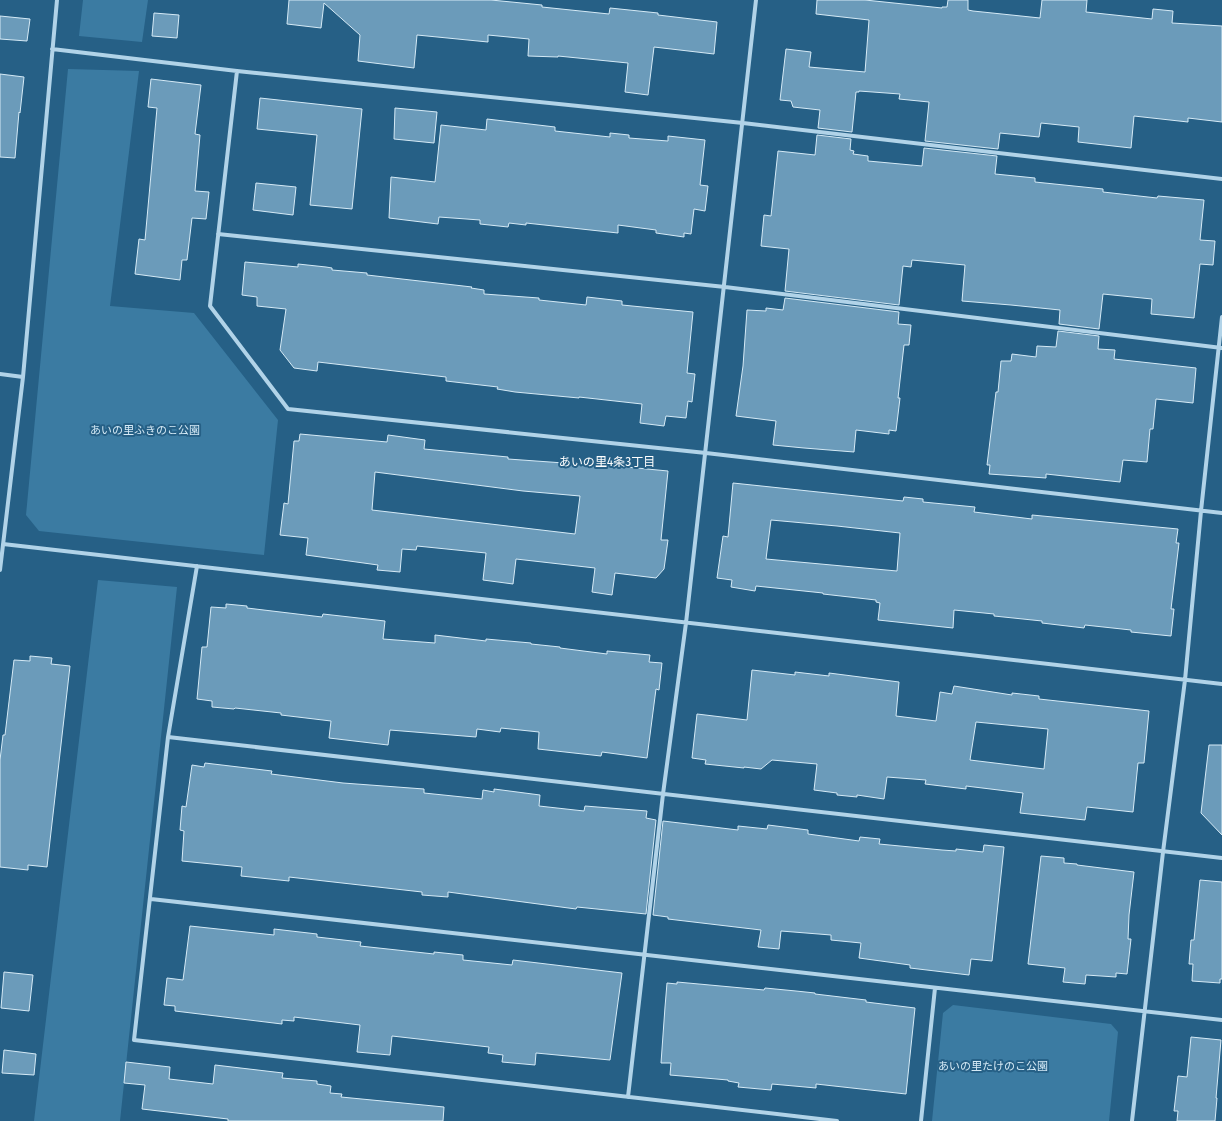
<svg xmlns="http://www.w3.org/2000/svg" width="1222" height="1121" font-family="'Fira Sans','Noto Sans JP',sans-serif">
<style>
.green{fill:#3b7ba2}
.building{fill:#6b9bba;stroke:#d5eaf6;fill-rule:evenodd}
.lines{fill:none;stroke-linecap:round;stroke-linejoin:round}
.minor{stroke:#b1d3e8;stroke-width:4}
.labels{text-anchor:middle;stroke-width:4;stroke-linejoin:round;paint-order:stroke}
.park-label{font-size:11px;fill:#d5eaf6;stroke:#266086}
.neighbourhood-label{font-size:12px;fill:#fff;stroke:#266086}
</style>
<rect width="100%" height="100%" fill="#266086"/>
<path class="green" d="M 83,0 L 148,0 L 142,42 L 79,36 Z
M 68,69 L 139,71 L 110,306 L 194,313 L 278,420 L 264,555 L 39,531 L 26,515 Z
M 98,580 L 177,587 L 120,1121 L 34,1121 Z
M 953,1005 L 1111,1024 L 1118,1032 L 1109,1121 L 932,1121 L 943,1013 Z"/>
<path class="building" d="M 289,0 L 491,0 L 542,5 L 542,7 L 609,14 L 610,8 L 658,13 L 658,15 L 717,22 L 714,54 L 654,47 L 648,95 L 625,92 L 628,63 L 558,56 L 558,57 L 528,56 L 529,39 L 488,35 L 488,42 L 417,35 L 414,68 L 358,61 L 360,35 L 324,3 L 321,28 L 287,24 Z
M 817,0 L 865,0 L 942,8 L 942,7 L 947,7 L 948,0 L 968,0 L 968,10 L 973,11 L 1040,18 L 1042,0 L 1087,0 L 1086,12 L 1152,19 L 1153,9 L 1173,11 L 1172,23 L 1222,26 L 1222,122 L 1188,118 L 1188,122 L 1134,116 L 1131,148 L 1078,142 L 1079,127 L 1041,123 L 1039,137 L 1000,133 L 998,149 L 925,141 L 929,102 L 899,99 L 900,94 L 859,91 L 859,92 L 856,92 L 852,132 L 818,128 L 820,110 L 793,107 L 791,101 L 780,100 L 786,49 L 811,52 L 809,67 L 865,72 L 869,20 L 816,14 Z
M 154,13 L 179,15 L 177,38 L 152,36 Z
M 0,16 L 30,19 L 27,41 L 0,39 Z
M 0,74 L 24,77 L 20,113 L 19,112 L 15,158 L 0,157 Z
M 151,79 L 201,85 L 195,134 L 200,135 L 195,191 L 209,192 L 206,219 L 192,218 L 187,260 L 182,260 L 180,280 L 135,274 L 139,239 L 145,240 L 157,108 L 148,107 Z
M 260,98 L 362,109 L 352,209 L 310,205 L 317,135 L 257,129 Z
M 395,108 L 437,112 L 434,143 L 394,139 Z
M 487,119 L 555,127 L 555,131 L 610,137 L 610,133 L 629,135 L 629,138 L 668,141 L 668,136 L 705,140 L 700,185 L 708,186 L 705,211 L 694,209 L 691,234 L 684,233 L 684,237 L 656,233 L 656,230 L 618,225 L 618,233 L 526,223 L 526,225 L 509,223 L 508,227 L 480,224 L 480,220 L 439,217 L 438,224 L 389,218 L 391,177 L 435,182 L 441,125 L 486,130 Z
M 817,135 L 851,139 L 850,150 L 854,151 L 853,154 L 868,156 L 868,161 L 922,166 L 924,148 L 997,156 L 995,174 L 1035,178 L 1035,182 L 1103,189 L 1103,192 L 1157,198 L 1158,196 L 1204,200 L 1200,240 L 1215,241 L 1213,265 L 1200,264 L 1194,318 L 1151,314 L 1152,299 L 1103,294 L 1099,329 L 1059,324 L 1060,310 L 1011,305 L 962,301 L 965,265 L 912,260 L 911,267 L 903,266 L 899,305 L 785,291 L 789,249 L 761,246 L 764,215 L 771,216 L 778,151 L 815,155 Z
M 256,183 L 296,187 L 293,215 L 253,210 Z
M 245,262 L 298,267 L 298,264 L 326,267 L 332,268 L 332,270 L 367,273 L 367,275 L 472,287 L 471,288 L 484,290 L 484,294 L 539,298 L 539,300 L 586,305 L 587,297 L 622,301 L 622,305 L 693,312 L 687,373 L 695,374 L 692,402 L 688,401 L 686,418 L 666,416 L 664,426 L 640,423 L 642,404 L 579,397 L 579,398 L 515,392 L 497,389 L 498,387 L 446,381 L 446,377 L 318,362 L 317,371 L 294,368 L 280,350 L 286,309 L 257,306 L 257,297 L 242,295 Z
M 785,298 L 899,312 L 898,324 L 911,325 L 909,345 L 904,345 L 898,398 L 900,398 L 896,431 L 889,430 L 889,434 L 856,430 L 854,452 L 804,448 L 773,445 L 776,421 L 736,416 L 743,366 L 747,310 L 766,311 L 766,308 L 783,310 Z
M 1058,331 L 1099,336 L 1098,349 L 1115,350 L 1114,359 L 1196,368 L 1193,403 L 1156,399 L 1153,429 L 1150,429 L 1147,462 L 1123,460 L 1120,482 L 1046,474 L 1046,478 L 989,474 L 990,465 L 987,465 L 996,392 L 998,392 L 1001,361 L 1011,361 L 1012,354 L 1036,357 L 1037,346 L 1056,347 Z
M 300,434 L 387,442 L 388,435 L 425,440 L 424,449 L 508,457 L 508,459 L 564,463 L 564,461 L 668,471 L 661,540 L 668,540 L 664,569 L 656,578 L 615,573 L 612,595 L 592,592 L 595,568 L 516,559 L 513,584 L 483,580 L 486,553 L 417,546 L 416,550 L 402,549 L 400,572 L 377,570 L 378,565 L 306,555 L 308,538 L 280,535 L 284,503 L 288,504 L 294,441 L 299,441 ZM 375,472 L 523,491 L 580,496 L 575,534 L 372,510 Z
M 733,483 L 903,501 L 904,497 L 923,499 L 923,502 L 975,507 L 974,512 L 1032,519 L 1032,515 L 1178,529 L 1176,543 L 1179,543 L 1171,609 L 1174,609 L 1171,636 L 1131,632 L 1131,630 L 1085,625 L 1084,628 L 1042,623 L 1042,621 L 994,616 L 994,614 L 954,610 L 953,628 L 878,620 L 880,603 L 876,602 L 876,600 L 823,594 L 823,593 L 756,586 L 755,591 L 731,587 L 732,580 L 717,578 L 723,536 L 728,537 ZM 771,520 L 837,526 L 900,533 L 897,571 L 766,559 Z
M 226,604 L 247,606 L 247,608 L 322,617 L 323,614 L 385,621 L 383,639 L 435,643 L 435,635 L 486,641 L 486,639 L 531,643 L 531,644 L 560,647 L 560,648 L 607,654 L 607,651 L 650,655 L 649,662 L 662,663 L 659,690 L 656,689 L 647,758 L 602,752 L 601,756 L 538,749 L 539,732 L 501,728 L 500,732 L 477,729 L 476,737 L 390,730 L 388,745 L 329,738 L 331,721 L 281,715 L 281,713 L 235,708 L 234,709 L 212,707 L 212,701 L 197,699 L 202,647 L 207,647 L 211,607 L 226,608 Z
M 30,656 L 52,658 L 51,664 L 70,666 L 47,867 L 28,865 L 28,870 L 0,867 L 0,760 L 3,735 L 5,735 L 14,660 L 30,661 Z
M 752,670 L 795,675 L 795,672 L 829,676 L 829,673 L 899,682 L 896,716 L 936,721 L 940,692 L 952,694 L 954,686 L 1012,695 L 1012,693 L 1039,696 L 1039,699 L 1149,711 L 1144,763 L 1138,763 L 1133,812 L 1087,807 L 1085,820 L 1020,813 L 1023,793 L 966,786 L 966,789 L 925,784 L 926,780 L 887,777 L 884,799 L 857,795 L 857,797 L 837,795 L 837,793 L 814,790 L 817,764 L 772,760 L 761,769 L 744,767 L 744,768 L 705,764 L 706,760 L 692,758 L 697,714 L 747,720 ZM 976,722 L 1048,729 L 1044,769 L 970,760 Z
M 1209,745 L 1222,745 L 1222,835 L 1201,813 Z
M 205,763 L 272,771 L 271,774 L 343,783 L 424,789 L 424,793 L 482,799 L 483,790 L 494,792 L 494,789 L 540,795 L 539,806 L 584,811 L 585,806 L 647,811 L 646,818 L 656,820 L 646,914 L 577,907 L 576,909 L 448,892 L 448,897 L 422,895 L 422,892 L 289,877 L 289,881 L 241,876 L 242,867 L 182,861 L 184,831 L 180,830 L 182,806 L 186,807 L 192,765 L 204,767 Z
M 663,821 L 738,830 L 738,826 L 767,829 L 768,825 L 808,830 L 808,834 L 859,841 L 860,837 L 880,839 L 879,844 L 942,850 L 956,851 L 956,849 L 983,852 L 984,845 L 1004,847 L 992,961 L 971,959 L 969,975 L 910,968 L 910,965 L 859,958 L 861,943 L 831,940 L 831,935 L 781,931 L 779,949 L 758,947 L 761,930 L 668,919 L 668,917 L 653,915 Z
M 1041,856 L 1064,858 L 1064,863 L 1077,864 L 1077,865 L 1134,872 L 1129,915 L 1128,939 L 1131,939 L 1127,974 L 1116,973 L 1116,977 L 1086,975 L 1085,984 L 1063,982 L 1065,968 L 1028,964 Z
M 1200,880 L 1222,882 L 1222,979 L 1220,979 L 1220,983 L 1192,981 L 1193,964 L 1189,964 L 1191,940 L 1194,940 Z
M 190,926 L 274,935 L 274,929 L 317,934 L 317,937 L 361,942 L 360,946 L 434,954 L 434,952 L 463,955 L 463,960 L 512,965 L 513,960 L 622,973 L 610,1060 L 536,1053 L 535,1065 L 502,1062 L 503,1055 L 488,1053 L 489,1047 L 392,1036 L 390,1055 L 357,1052 L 360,1025 L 294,1017 L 294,1021 L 282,1020 L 282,1024 L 175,1011 L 175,1006 L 164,1005 L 167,978 L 183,980 Z
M 4,972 L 33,975 L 29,1011 L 1,1008 Z
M 677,982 L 764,990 L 765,988 L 796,991 L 815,993 L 815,994 L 866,1000 L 866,1002 L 915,1008 L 906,1094 L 816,1084 L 816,1088 L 772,1084 L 771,1090 L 738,1087 L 739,1083 L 728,1081 L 728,1080 L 670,1075 L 671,1063 L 661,1063 L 665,1007 L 667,983 L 677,984 Z
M 1191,1037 L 1221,1040 L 1216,1098 L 1217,1098 L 1215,1121 L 1177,1121 L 1178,1111 L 1174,1111 L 1178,1076 L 1187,1077 Z
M 4,1050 L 36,1054 L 34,1075 L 2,1073 Z
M 126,1062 L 170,1067 L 169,1079 L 213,1084 L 215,1065 L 283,1073 L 282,1078 L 317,1081 L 317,1084 L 331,1086 L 330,1093 L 342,1094 L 341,1097 L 444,1107 L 443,1121 L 228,1121 L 228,1119 L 142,1109 L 145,1085 L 124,1083 Z"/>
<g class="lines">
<path class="minor" d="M 52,49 L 237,71 L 743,123 L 1222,179
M 237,71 L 210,306 L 288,409 L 706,453 L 1222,513
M 218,234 L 725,287 L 1222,348
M 0,374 L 23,377 L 0,570
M 23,377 L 57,0
M 3,544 L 1222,684
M 197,566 L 168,737 L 134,1040 L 837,1121
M 168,737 L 1222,858
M 151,899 L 1222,1020
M 628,1097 L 663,794 L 686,623 L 756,0
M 921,1121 L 935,988
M 1132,1121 L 1163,852 L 1185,680 L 1201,511 L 1222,317"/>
</g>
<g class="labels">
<g class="park-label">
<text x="145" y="434">あいの里ふきのこ公園</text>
<text x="993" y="1070">あいの里たけのこ公園</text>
</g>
<g class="neighbourhood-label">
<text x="607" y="466">あいの里4条3丁目</text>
</g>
</g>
</svg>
